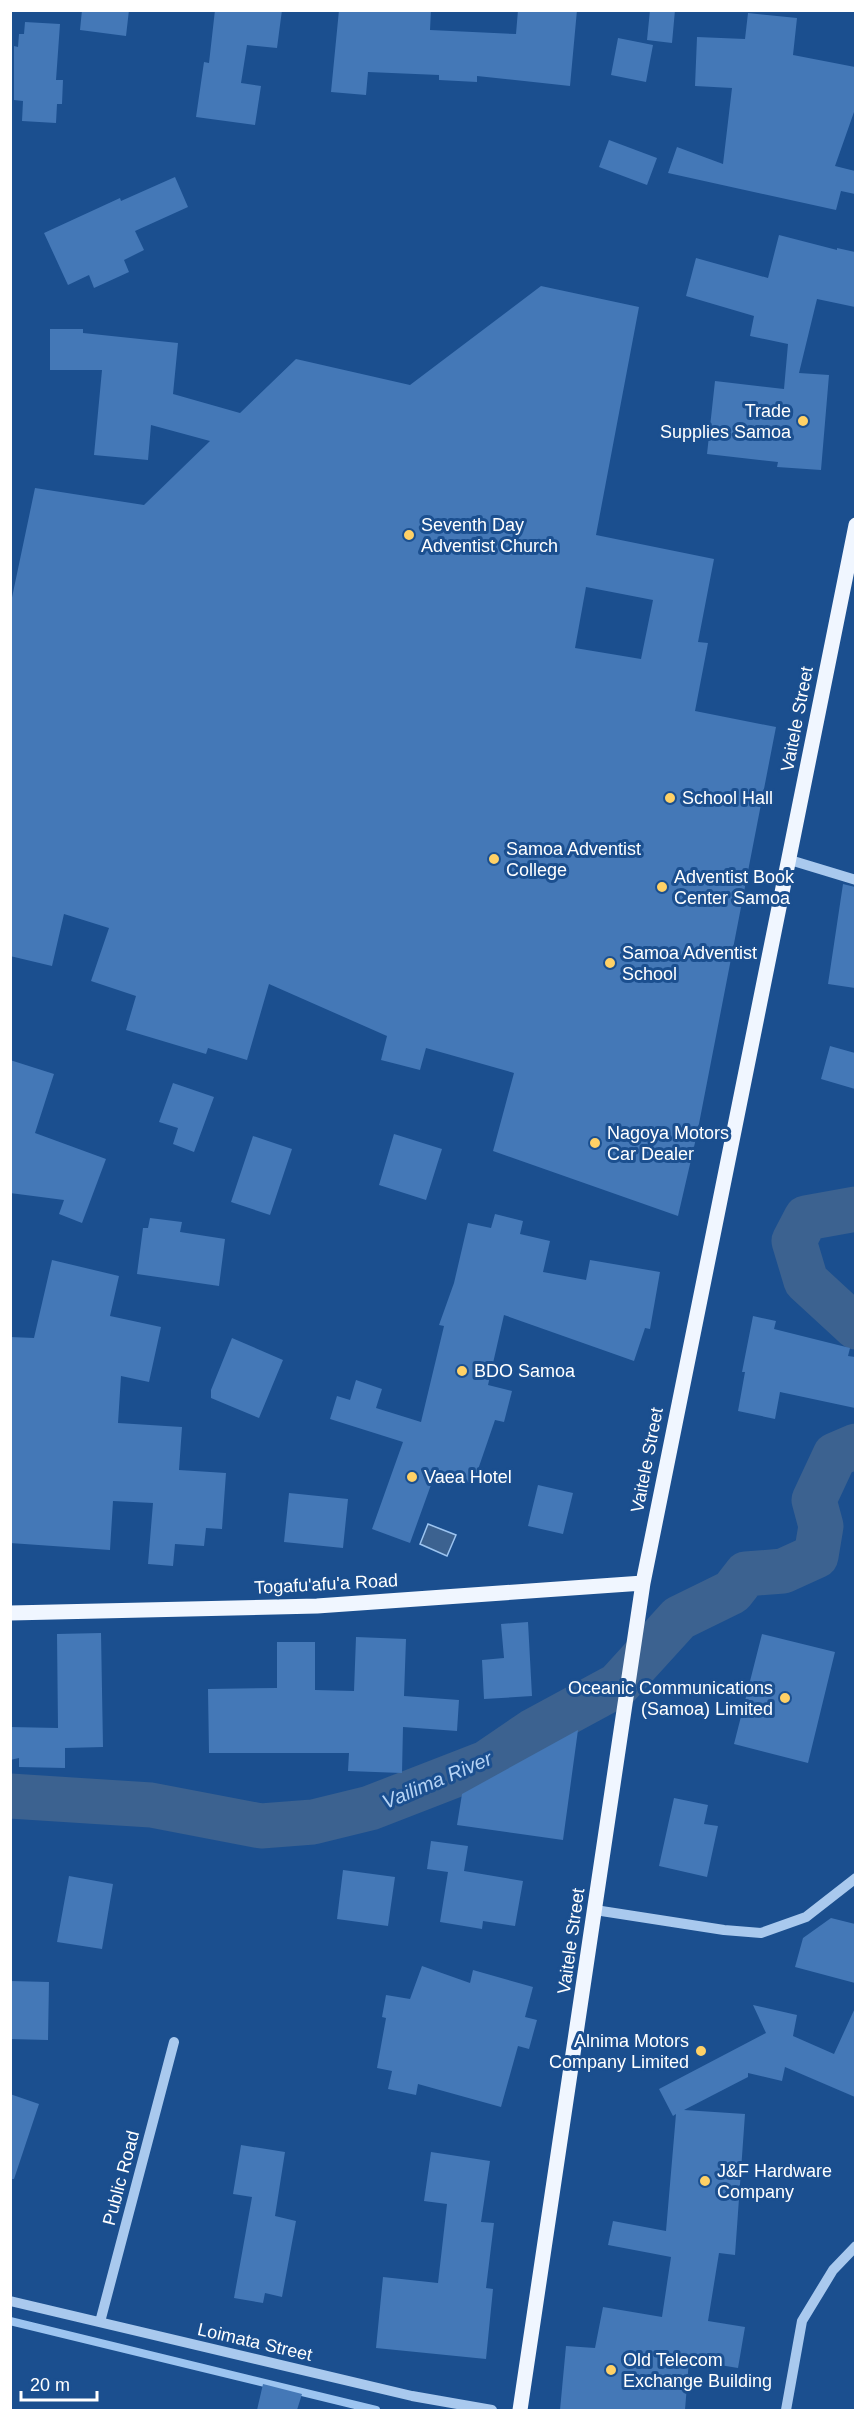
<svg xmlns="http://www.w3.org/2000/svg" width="866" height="2421" font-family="Arial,sans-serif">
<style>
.water{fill:#3c6290;stroke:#9cc4f0;stroke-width:1.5}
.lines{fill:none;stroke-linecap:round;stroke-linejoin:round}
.stream{stroke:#9cc4f0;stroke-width:8}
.river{stroke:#3c6290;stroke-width:45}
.building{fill:#4478b7;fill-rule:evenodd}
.minor{stroke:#a9c9ee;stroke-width:10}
.major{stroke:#f0f6ff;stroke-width:15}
.poi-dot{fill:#ffd166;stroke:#1b4f8f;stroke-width:2}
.labels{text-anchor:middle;stroke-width:6;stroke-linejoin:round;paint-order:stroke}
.poi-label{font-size:18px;fill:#fff;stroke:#1b4f8f;text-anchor:start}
.street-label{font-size:18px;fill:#fff;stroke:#1b4f8f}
.water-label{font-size:20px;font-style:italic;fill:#b5d3f5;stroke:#1b4f8f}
</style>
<rect width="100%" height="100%" fill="#1b4f8f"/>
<path class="water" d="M 428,1524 L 456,1535 L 447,1556 L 420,1544 Z"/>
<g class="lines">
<path class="stream" d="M 10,2321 L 376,2410"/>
<path class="river" d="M 856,1209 L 806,1218 L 794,1241 L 806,1281 L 856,1327
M 10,1796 L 151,1805 L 261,1826 L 313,1822 L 370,1808 L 486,1763 L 533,1731 L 618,1685 L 679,1618 L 732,1592 L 746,1574 L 783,1571 L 816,1556 L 821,1526 L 814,1500 L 835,1455 L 856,1446"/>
</g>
<path class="building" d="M 82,10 L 129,10 L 126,36 L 80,30 Z
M 215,10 L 282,10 L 277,48 L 247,45 L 241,83 L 261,86 L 255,125 L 196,117 L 204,62 L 209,63 Z
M 339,10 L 431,10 L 430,30 L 516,34 L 518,10 L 577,10 L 570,86 L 477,76 L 477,82 L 439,80 L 439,75 L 368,72 L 366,95 L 331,92 Z
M 650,10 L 675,10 L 672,43 L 647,40 Z
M 748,13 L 797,18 L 793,55 L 855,67 L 854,112 L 835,166 L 855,171 L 855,194 L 841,191 L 836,210 L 668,173 L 677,147 L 723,164 L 732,88 L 695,86 L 697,37 L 745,39 Z
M 25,22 L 60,24 L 56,80 L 63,80 L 62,104 L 57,104 L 56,123 L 22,121 L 23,101 L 14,100 L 14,46 L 18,47 L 19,34 L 24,34 Z
M 618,38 L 653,45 L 646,82 L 611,75 Z
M 609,140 L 657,158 L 647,185 L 599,167 Z
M 175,177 L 188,207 L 135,231 L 144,250 L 124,260 L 129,272 L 94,288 L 89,275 L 68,285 L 44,233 L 120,198 L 121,201 Z
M 779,235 L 837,250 L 837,248 L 855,252 L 855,307 L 817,299 L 799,373 L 829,375 L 821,470 L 777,467 L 778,462 L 707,454 L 715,381 L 784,389 L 788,344 L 750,336 L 754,316 L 686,296 L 696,258 L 768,278 Z
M 541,286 L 639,307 L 596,535 L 714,559 L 698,642 L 708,643 L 695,711 L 776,727 L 697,1134 L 678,1216 L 493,1151 L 514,1073 L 426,1048 L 420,1070 L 381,1060 L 387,1036 L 269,984 L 247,1060 L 208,1048 L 206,1054 L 126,1030 L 136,996 L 91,981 L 109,928 L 64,914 L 52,966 L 10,956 L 10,607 L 35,488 L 144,505 L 210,441 L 151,425 L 148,460 L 94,455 L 102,370 L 50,370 L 50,329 L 83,329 L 83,333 L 178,343 L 173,394 L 240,413 L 296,359 L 410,385 ZM 586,587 L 653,600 L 641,659 L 575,648 Z
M 843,884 L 855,887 L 855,988 L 828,984 Z
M 830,1046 L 855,1053 L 855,1089 L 821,1079 Z
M 10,1060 L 54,1074 L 35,1133 L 106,1159 L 82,1223 L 59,1214 L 64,1200 L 10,1193 Z
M 173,1083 L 214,1097 L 194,1152 L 173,1144 L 178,1128 L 159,1122 Z
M 394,1134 L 442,1149 L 426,1200 L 379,1185 Z
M 253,1136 L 292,1149 L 270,1215 L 231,1202 Z
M 495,1214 L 523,1221 L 520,1234 L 550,1241 L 543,1272 L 586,1280 L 590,1260 L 660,1272 L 650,1329 L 645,1328 L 634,1361 L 504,1315 L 488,1385 L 512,1391 L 504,1422 L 495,1420 L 473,1484 L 436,1471 L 410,1543 L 372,1529 L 403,1442 L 330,1419 L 337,1396 L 350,1400 L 356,1380 L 382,1389 L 376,1408 L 421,1422 L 444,1326 L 439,1325 L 454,1283 L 468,1223 L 491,1228 Z
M 150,1218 L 182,1222 L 180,1232 L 225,1239 L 219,1286 L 137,1274 L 143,1228 L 148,1228 Z
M 52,1260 L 119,1276 L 110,1316 L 161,1327 L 149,1382 L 121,1376 L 118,1423 L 182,1427 L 179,1470 L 226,1473 L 222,1529 L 206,1528 L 204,1546 L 175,1544 L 173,1566 L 148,1564 L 153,1503 L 113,1501 L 110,1550 L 10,1543 L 10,1337 L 34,1338 Z
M 753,1316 L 776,1321 L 774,1329 L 850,1348 L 848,1356 L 855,1357 L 855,1408 L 780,1392 L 775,1419 L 738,1411 L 745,1372 L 742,1372 Z
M 232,1338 L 283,1360 L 259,1418 L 211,1398 L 211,1390 Z
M 538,1485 L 573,1493 L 563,1534 L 528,1526 Z
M 289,1493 L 348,1499 L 343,1548 L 284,1542 Z
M 528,1622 L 532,1696 L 484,1699 L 482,1660 L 504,1658 L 501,1624 Z
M 101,1633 L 103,1747 L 65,1748 L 65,1768 L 19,1767 L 19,1758 L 10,1760 L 10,1727 L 58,1728 L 57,1634 Z
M 762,1634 L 835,1652 L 808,1763 L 734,1744 Z
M 356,1637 L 406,1639 L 404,1696 L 459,1700 L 457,1731 L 403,1727 L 402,1773 L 348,1771 L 349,1753 L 209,1753 L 208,1689 L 277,1688 L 277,1642 L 315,1642 L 315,1690 L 354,1691 Z
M 578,1730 L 563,1840 L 457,1825 L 462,1794 Z
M 674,1798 L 708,1805 L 704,1824 L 718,1826 L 707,1877 L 659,1866 Z
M 431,1841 L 468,1846 L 464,1871 L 523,1881 L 515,1926 L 483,1921 L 482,1929 L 440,1922 L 448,1872 L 427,1869 Z
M 343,1870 L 395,1877 L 388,1926 L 337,1919 Z
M 69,1876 L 113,1884 L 102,1949 L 57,1942 Z
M 831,1918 L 855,1924 L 855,1983 L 795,1967 L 803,1938 Z
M 422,1966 L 470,1983 L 473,1970 L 533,1987 L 525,2017 L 537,2020 L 529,2049 L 518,2046 L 501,2107 L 418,2084 L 416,2095 L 388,2089 L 392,2071 L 377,2068 L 386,2018 L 382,2017 L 386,1995 L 410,1999 Z
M 10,1981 L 49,1982 L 48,2040 L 10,2039 Z
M 753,2005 L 797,2015 L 793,2036 L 834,2054 L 855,2008 L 855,2097 L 785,2067 L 782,2081 L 748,2073 L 748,2077 L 684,2110 L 745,2114 L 735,2255 L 719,2253 L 708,2321 L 745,2327 L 738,2368 L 689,2360 L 685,2410 L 560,2410 L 566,2346 L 595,2348 L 603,2307 L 662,2317 L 671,2257 L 608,2245 L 613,2221 L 666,2231 L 676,2114 L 673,2116 L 659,2089 L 766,2033 Z
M 10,2094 L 39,2104 L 14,2179 L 10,2179 Z
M 241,2145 L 285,2152 L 275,2216 L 296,2221 L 282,2297 L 265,2293 L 263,2303 L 234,2298 L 252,2197 L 233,2194 Z
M 431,2152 L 490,2161 L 481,2222 L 494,2223 L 486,2288 L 493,2289 L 486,2359 L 376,2348 L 383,2277 L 438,2283 L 447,2204 L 424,2201 Z
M 263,2384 L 302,2394 L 297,2410 L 257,2410 Z"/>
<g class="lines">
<path class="minor" d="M 790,860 L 856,880
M 595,1910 L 724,1930 L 761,1933 L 806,1917 L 856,1878
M 10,2301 L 412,2396 L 492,2410
M 100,2322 L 174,2042
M 786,2410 L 802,2321 L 833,2270 L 856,2246"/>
<path class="major" d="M 10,1613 L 317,1606 L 643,1583
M 520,2410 L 643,1583 L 856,525"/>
</g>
<g class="poi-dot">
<circle cx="803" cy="421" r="6"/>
<circle cx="409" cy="535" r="6"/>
<circle cx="670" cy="798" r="6"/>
<circle cx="494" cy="859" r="6"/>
<circle cx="662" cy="887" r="6"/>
<circle cx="610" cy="963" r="6"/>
<circle cx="595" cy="1143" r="6"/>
<circle cx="462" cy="1371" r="6"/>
<circle cx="412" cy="1477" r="6"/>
<circle cx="785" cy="1698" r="6"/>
<circle cx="701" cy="2051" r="6"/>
<circle cx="705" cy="2181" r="6"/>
<circle cx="611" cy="2370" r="6"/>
</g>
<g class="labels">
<g class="poi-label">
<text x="791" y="417" text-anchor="end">Trade<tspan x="791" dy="21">Supplies Samoa</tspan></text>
<text x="421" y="531">Seventh Day<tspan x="421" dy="21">Adventist Church</tspan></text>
<text x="682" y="804">School Hall</text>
<text x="506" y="855">Samoa Adventist<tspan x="506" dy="21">College</tspan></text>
<text x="674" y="883">Adventist Book<tspan x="674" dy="21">Center Samoa</tspan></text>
<text x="622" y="959">Samoa Adventist<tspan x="622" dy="21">School</tspan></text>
<text x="607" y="1139">Nagoya Motors<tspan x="607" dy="21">Car Dealer</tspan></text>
<text x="474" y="1377">BDO Samoa</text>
<text x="424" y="1483">Vaea Hotel</text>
<text x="773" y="1694" text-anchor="end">Oceanic Communications<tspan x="773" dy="21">(Samoa) Limited</tspan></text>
<text x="689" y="2047" text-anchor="end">Alnima Motors<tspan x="689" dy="21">Company Limited</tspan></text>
<text x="717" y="2177">J&amp;F Hardware<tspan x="717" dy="21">Company</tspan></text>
<text x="623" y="2366">Old Telecom<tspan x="623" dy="21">Exchange Building</tspan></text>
</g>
<g class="street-label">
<text transform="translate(797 719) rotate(-79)" y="6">Vaitele Street</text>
<text transform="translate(647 1460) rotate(-79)" y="6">Vaitele Street</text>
<text transform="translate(326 1584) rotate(-3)" y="6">Togafu'afu'a Road</text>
<text transform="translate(571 1941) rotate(-82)" y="6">Vaitele Street</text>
<text transform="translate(121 2178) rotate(-75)" y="6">Public Road</text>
<text transform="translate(255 2342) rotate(13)" y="6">Loimata Street</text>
</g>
<g class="water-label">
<text transform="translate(437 1780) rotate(-23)" y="7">Vailima River</text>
</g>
</g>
<rect width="866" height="2421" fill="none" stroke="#ffffff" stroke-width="24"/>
<path d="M21 2391v9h76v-9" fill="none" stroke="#ffffff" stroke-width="3"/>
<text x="30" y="2391" font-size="18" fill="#ffffff" stroke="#1b4f8f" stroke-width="4.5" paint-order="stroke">20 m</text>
</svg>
